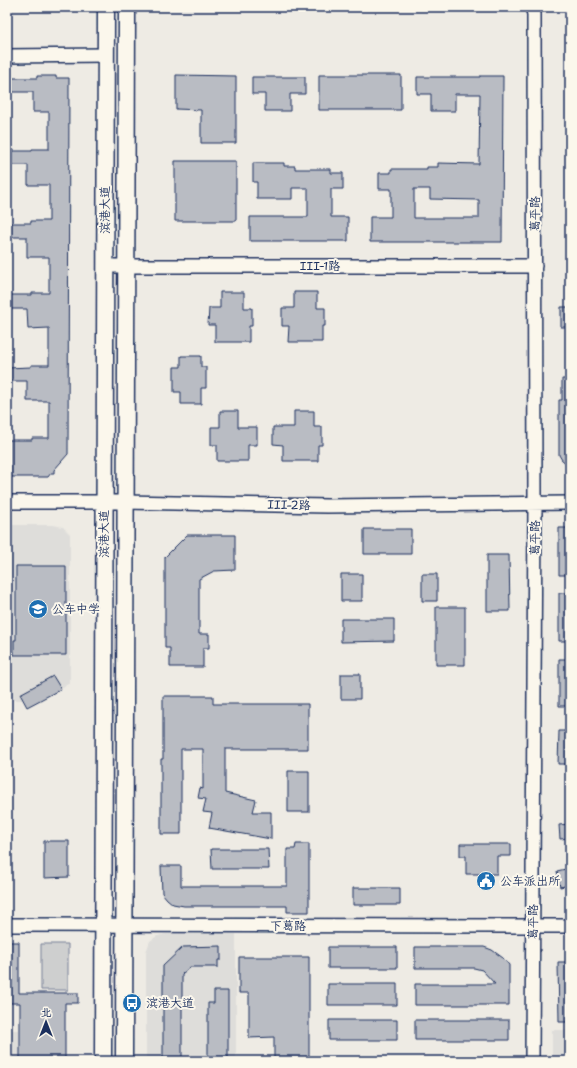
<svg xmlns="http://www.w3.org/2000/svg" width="577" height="1068" font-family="'Shantell Sans','LXGW WenKai TC',sans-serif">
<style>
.built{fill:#deddda}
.green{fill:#cecfcf;stroke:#747f96}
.building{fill:#b9bcc3;stroke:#1b2f5e;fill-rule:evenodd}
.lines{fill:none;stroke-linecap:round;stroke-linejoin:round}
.minor-casing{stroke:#1b2f5e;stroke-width:16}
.major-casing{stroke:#1b2f5e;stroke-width:19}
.minor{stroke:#fbf7ec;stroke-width:13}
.major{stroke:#fbf7ec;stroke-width:16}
.labels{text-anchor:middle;stroke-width:4;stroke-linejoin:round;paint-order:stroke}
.street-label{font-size:12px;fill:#1b2f5e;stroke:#fbf7ec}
.poi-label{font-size:12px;fill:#1b2f5e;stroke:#fbf7ec;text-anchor:start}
</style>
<rect width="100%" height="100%" fill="#eeebe4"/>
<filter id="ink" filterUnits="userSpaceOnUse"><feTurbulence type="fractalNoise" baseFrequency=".025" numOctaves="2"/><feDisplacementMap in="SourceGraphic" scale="8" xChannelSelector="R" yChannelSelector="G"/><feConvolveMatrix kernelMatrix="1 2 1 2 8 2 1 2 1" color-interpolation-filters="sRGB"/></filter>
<g filter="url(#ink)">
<path class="built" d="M 7,525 L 53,525 L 63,527 L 70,534 L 70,683 L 27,707 L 23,700 L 7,700 Z
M 166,934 L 236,934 L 236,1061 L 146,1061 L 146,952 L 150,941 L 157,936 Z
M 7,1030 L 19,1030 L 19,1061 L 7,1061 Z
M 552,1030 L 570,1030 L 570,1061 L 552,1061 Z"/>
<path class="green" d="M 41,944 L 68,944 L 68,990 L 41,990 Z"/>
<path class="building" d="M 176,75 L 236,76 L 236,143 L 201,143 L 201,110 L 176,109 Z
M 319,75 L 401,75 L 401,110 L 319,110 Z
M 37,76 L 56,76 L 56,78 L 69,78 L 68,454 L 54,470 L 54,473 L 51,473 L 48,477 L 7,477 L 7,440 L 32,440 L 32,438 L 49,438 L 49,401 L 27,401 L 27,381 L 7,381 L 7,368 L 31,367 L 31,365 L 49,365 L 49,328 L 28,329 L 27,309 L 7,309 L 7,295 L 32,295 L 32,293 L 49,293 L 49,257 L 27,257 L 27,237 L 7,237 L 7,223 L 31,223 L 31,221 L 49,221 L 49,185 L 28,185 L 28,165 L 7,165 L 7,151 L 32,151 L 32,149 L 49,149 L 49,112 L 33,112 L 33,92 L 7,92 L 7,78 L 37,78 Z
M 480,76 L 503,76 L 502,242 L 370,242 L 370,217 L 391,217 L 391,189 L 379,189 L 379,173 L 391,173 L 391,169 L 427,169 L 427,167 L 438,167 L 438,163 L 479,164 L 480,94 L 455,94 L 455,111 L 431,111 L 431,94 L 417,94 L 417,77 L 480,77 ZM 414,189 L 430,189 L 430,199 L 479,200 L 479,218 L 414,218 Z
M 252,77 L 305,77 L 305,94 L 290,94 L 290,111 L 265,111 L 265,94 L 252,94 Z
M 175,161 L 236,161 L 236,221 L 175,221 Z
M 253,163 L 284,163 L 284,166 L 295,166 L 295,169 L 331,169 L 331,173 L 343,173 L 343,189 L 331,189 L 331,217 L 348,217 L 348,241 L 250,241 L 250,217 L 308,217 L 308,188 L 292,188 L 292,199 L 257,199 L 257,182 L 253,182 Z
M 220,292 L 244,292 L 244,308 L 252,308 L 252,326 L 249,326 L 249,342 L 215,342 L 215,325 L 208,325 L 209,308 L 220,308 Z
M 294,292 L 317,292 L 317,308 L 325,308 L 325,326 L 322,326 L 322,342 L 288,342 L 289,326 L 282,326 L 282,308 L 294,308 Z
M 561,307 L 570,307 L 570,327 L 561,327 Z
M 181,356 L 201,356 L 201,367 L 206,367 L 206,388 L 201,388 L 201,404 L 181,404 L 181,392 L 174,392 L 174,367 L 181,367 Z
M 562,379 L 570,379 L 570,466 L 562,460 L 559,455 L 559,400 L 562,400 Z
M 220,411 L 238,411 L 238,427 L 257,427 L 257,445 L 248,445 L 248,461 L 217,461 L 217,445 L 211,445 L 211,427 L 220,427 Z
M 294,411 L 314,411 L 314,427 L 322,427 L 322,445 L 318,445 L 318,461 L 283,461 L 283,445 L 273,444 L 273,427 L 294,427 Z
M 559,528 L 570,528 L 570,575 L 559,575 Z
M 364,529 L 411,529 L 411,554 L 364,554 Z
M 187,535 L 235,535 L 235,570 L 214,571 L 199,579 L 199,634 L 209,634 L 209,648 L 203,648 L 203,667 L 170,667 L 170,648 L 165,648 L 165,557 Z
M 487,555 L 509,555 L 510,611 L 487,611 Z
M 16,566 L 66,566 L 66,655 L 14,655 L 14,640 L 16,640 Z
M 341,574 L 362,574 L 362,601 L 341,601 Z
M 422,574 L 437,574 L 437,601 L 422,601 Z
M 559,593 L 570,593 L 570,641 L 559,641 Z
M 436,607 L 465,607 L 465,665 L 436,665 Z
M 341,619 L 394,619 L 394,641 L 341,642 Z
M 559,659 L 570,659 L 570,706 L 559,706 Z
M 341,674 L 360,674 L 360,699 L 341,699 Z
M 53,676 L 61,689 L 27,707 L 20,694 Z
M 163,696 L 213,696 L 213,704 L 308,704 L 308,749 L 225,749 L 225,793 L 256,800 L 253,812 L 271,812 L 271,839 L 209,828 L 212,813 L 203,812 L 206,799 L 198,798 L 200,788 L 203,789 L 203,749 L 181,749 L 181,834 L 161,834 L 161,759 L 163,759 Z
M 559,731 L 570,731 L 570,764 L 558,764 Z
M 288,771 L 309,771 L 309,812 L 288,812 Z
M 570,824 L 570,838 L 560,839 L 559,825 Z
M 44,841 L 69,841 L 69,877 L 44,878 Z
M 296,844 L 309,844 L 309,912 L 287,912 L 287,906 L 184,906 L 173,904 L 167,899 L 162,893 L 161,866 L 181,866 L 181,886 L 287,886 L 287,849 L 295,849 Z
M 460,844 L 511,844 L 511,856 L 497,856 L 497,874 L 466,874 L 466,856 L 460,856 Z
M 211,849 L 268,849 L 269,869 L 212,869 Z
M 570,868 L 570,885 L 560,887 L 557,871 Z
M 353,888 L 400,888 L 400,905 L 353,905 Z
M 7,942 L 19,942 L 19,993 L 78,993 L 78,1003 L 65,1003 L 65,1061 L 20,1061 L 20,1003 L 8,1003 Z
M 221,946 L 221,960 L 218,960 L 218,967 L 190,967 L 182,974 L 182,1061 L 163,1061 L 163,966 L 183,947 Z
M 328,947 L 397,947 L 397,968 L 328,968 Z
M 415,947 L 484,947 L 492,950 L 503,958 L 509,965 L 509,1005 L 415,1005 L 415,984 L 495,984 L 482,970 L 474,968 L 415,968 Z
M 239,957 L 309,957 L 309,1061 L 274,1061 L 274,1037 L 249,1038 L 249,993 L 239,993 Z
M 558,962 L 570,962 L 570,1022 L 559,1022 Z
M 328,984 L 397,984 L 397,1005 L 328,1005 Z
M 214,991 L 228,991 L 228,1061 L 208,1061 L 208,1003 L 214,1003 Z
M 329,1020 L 397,1020 L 397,1040 L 329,1040 Z
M 415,1020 L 509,1020 L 509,1040 L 415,1040 Z"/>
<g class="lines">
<defs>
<path id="minor" d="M 7,56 L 106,55
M 105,266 L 535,266
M 7,502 L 125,502 L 327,506 L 570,503
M 7,925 L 570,926
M 532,1061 L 535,503 L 534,14 L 532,7"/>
<path id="major" d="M 103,1061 L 106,7
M 124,1061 L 127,7"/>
</defs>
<use href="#minor" class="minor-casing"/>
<use href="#major" class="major-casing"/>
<use href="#minor" class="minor"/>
<use href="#major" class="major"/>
</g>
</g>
<defs>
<symbol id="school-disc" viewBox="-11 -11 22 22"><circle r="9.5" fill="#1f6fb2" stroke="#fbf7ec"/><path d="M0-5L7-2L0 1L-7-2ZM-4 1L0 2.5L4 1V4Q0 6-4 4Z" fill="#fff"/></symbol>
<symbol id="civic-disc" viewBox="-11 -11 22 22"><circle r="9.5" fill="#1f6fb2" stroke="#fbf7ec"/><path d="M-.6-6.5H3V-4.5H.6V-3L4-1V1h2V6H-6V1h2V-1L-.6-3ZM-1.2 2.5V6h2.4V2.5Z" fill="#fff"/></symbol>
<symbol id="bus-disc" viewBox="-11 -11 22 22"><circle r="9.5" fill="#1f6fb2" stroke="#fbf7ec"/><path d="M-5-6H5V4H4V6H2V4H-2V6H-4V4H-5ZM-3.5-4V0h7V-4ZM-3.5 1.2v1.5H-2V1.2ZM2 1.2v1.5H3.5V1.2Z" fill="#fff"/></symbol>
</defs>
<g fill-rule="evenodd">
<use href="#school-disc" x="27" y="598" width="22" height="22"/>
<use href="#civic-disc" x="475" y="870" width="22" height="22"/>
<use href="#bus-disc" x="121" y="992" width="22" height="22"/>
</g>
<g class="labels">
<g class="street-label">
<text transform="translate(105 210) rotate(-90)" y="4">滨港大道</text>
<text transform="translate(535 214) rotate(-90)" y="4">葛平路</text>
<text x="320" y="270">III-1路</text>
<text transform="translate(289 505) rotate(1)" y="4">III-2路</text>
<text transform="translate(104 534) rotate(-90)" y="4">滨港大道</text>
<text transform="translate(535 538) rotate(-90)" y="4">葛平路</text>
<text transform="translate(533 922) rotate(-90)" y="4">葛平路</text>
<text x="288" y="930">下葛路</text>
</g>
<g class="poi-label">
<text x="52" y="613">公车中学</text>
<text x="500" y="885">公车派出所</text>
<text x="146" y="1007">滨港大道</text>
</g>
</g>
<rect width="577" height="1068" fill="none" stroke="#fbf7ec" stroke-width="24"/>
<rect x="12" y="12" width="553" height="1044" fill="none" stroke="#1b2f5e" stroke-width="1.5" filter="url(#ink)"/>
<g transform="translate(46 1022)" stroke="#fbf7ec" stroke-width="3" paint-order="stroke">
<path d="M0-3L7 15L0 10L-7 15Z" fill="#1b2f5e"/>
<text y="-6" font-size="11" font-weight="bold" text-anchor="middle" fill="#1b2f5e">北</text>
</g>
</svg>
